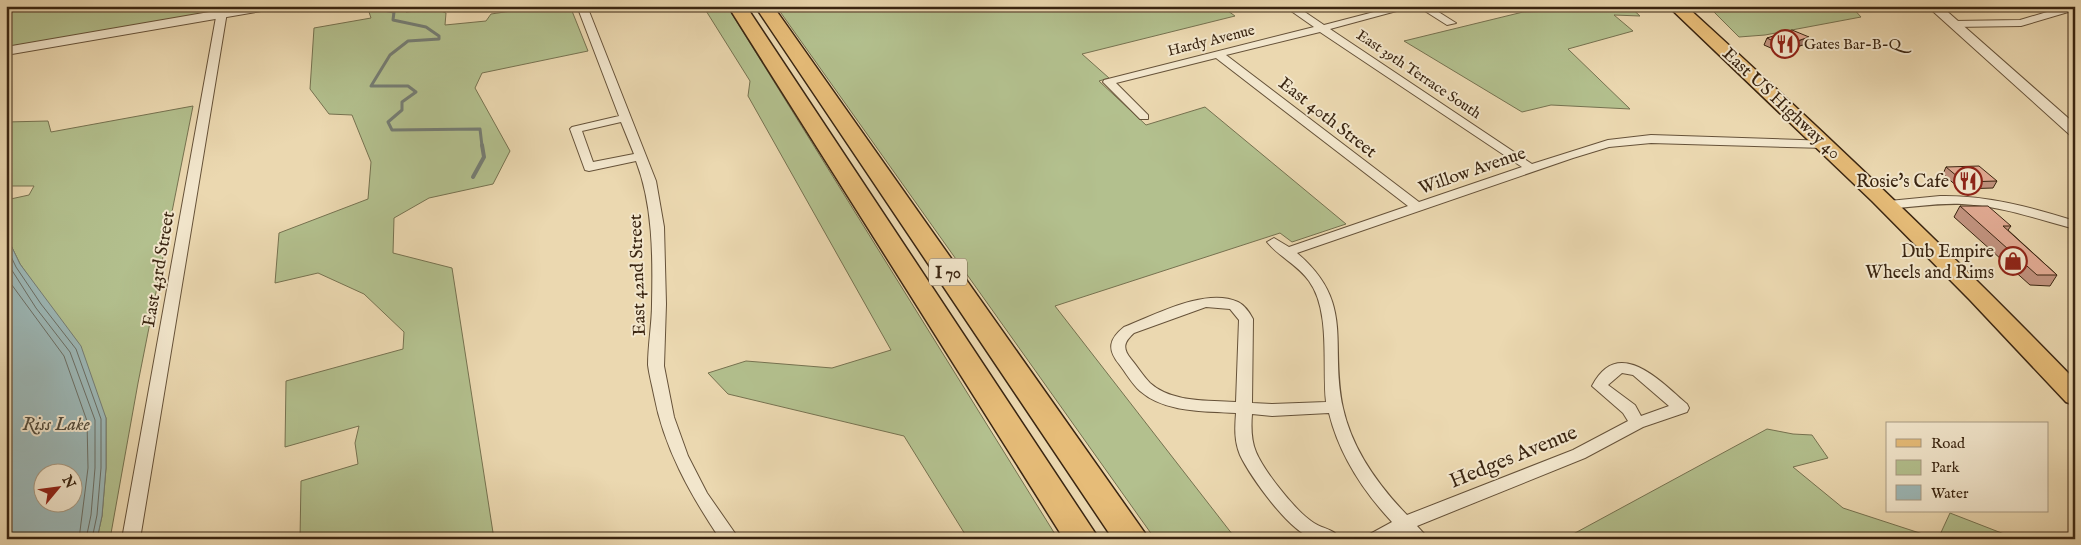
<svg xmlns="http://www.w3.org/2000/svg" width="2081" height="545" font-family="'IM FELL English',serif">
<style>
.green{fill:#b3c08e;stroke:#767250}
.water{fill:#9cb7b6;stroke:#757d74;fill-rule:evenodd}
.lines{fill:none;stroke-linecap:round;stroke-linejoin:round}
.shore{stroke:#6b6e64;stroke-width:1}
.stream-far1{stroke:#757d74;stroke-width:3}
.stream{stroke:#757d74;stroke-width:4}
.minor-casing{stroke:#665239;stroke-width:2}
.tertiary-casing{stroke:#665239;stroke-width:2}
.primary-casing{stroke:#3a2511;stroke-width:3}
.motorway-casing{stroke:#3a2511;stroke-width:3}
.minor{fill:#f2e6cc;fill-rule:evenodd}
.tertiary{fill:#f2e6cc;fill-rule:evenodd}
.primary{fill:#e6bc78;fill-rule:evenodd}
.motorway{fill:#e6bc78;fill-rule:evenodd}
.wall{fill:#c2937f;stroke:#3a2511}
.shaded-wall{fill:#9e7868;stroke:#3a2511}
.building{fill:#e2ab94;stroke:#3a2511}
.labels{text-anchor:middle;stroke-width:4;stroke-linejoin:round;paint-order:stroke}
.far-street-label{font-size:15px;fill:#3a2511;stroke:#f2e6cc}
.far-poi-label{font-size:15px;fill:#3a2511;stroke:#f2e6cc;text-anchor:start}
.shield{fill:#f2e6cc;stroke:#715f49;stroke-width:1}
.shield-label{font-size:16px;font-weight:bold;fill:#3a2511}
.street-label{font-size:18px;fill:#3a2511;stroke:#f2e6cc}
.poi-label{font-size:18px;fill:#3a2511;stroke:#f2e6cc;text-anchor:end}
.water-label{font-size:19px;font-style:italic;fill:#524a3a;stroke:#f2e6cc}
.near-street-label{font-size:21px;fill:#3a2511;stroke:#f2e6cc}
</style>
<rect width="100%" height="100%" fill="#ebd8b0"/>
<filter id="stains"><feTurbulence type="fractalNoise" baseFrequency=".004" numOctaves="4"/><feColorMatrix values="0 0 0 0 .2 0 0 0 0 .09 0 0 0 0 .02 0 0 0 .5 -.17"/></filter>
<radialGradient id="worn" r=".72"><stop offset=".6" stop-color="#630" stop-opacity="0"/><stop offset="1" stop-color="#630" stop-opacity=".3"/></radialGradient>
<path class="green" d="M 6,6 L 212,6 L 212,10 L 205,14 L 6,47 Z
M 367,6 L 400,6 L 406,12 L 436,9 L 446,13 L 445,25 L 486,21 L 491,14 L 518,10 L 517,6 L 570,6 L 588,51 L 482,73 L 475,88 L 510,151 L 493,184 L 429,198 L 394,218 L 393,253 L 452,268 L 494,539 L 300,539 L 301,481 L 358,464 L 355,443 L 359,426 L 285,447 L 286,381 L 403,349 L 404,332 L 364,294 L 318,273 L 275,283 L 279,233 L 368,199 L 371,162 L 352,115 L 329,114 L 310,89 L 314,28 L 371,18 Z
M 703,6 L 727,6 L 1058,539 L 968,539 L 904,436 L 728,394 L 708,373 L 746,361 L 832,368 L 891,350 L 748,96 L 750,81 Z
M 776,6 L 1221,6 L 1235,16 L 1082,54 L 1109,78 L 1099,81 L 1146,125 L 1205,107 L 1346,224 L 1292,242 L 1280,233 L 1055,306 L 1236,539 L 1155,539 Z
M 1549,6 L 1629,6 L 1640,16 L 1614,15 L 1633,31 L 1568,49 L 1630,109 L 1551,105 L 1522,112 L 1404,41 L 1523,12 L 1554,11 Z
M 1708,6 L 1851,6 L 1861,17 L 1765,35 L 1739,37 Z
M 193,106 L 138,383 L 110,539 L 97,539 L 102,516 L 106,468 L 106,418 L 46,301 L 20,264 L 6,235 L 6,200 L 29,195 L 34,186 L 6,186 L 6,122 L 48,121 L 51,132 Z
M 1767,429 L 1793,434 L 1812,435 L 1828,458 L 1793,467 L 1843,508 L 1938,539 L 1564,539 Z
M 1950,513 L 2017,539 L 1938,539 Z"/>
<path class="water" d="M 6,235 L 20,264 L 81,346 L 106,418 L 106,468 L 102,516 L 97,539 L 6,539 ZM 42,472 L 72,472 L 72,502 L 42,502 Z"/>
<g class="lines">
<path class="shore" d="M 6,246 L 16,267 L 41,304 L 76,349 L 101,419 L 101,468 L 97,515 L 92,539
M 6,261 L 36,308 L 70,352 L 95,420 L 95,468 L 91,515 L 86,539
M 6,277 L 64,356 L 87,421 L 88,468 L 79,539"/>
<path class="stream-far1" d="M 378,6 L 379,9 L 394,12 L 393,20 L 426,27 L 439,36 L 439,39 L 408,41 L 390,55 L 371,86 L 408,86 L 416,92 L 402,102 L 402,110 L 388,122 L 392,130 L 480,129 L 482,146"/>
<path class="stream" d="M 473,177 L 484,157 L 482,145"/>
<defs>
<path id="minor" d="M 218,6 L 228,6 L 140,539 L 122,539 Z
M 577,6 L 587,6 L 656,181 L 664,227 L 666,304 L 664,366 L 674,417 L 688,456 L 707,493 L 739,539 L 720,539 C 690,494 664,448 654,395 C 652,385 649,374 648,365 C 648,344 652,324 652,304 C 653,256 653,205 636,161 L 589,171 L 585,170 L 570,129 L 572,127 L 619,116 ZM 621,122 L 634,154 L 593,162 L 582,131 Z
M 1284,6 L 1296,6 L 1324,25 L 1397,6 L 1415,6 L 1330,29 L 1532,164 L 1608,140 L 1651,135 L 1830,141 L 1832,144 L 1830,147 L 1826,148 L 1651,143 L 1609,147 L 1573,158 L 1297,253 C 1356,303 1329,344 1343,408 C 1352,449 1378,485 1407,515 L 1573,450 L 1628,421 L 1623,413 L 1592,386 C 1618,335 1660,381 1687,404 L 1689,408 L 1687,412 L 1643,427 L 1585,458 L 1417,526 L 1429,539 L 1408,539 L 1402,533 L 1392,539 L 1367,539 L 1370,534 L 1392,522 C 1363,491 1339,454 1329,413 L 1272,416 L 1252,414 C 1251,427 1251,440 1256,452 C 1264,471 1296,512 1314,523 C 1323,529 1335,529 1340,539 C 1331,539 1321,541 1313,538 C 1290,533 1250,476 1240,455 C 1234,441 1235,427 1236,413 C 1205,411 1165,413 1140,391 C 1132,384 1126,373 1119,364 C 1107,349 1109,339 1124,327 C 1155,315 1206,287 1238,302 C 1244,305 1250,313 1253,319 L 1252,403 L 1272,404 L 1326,402 C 1322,366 1331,311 1309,281 C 1298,265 1278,256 1267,242 L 1274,238 L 1289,247 L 1408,206 L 1216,58 L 1116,83 L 1148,115 L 1148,119 L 1140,119 L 1103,82 L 1104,80 L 1314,27 ZM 1320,32 L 1522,167 L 1419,202 L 1226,55 ZM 1206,307 L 1230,309 L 1239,320 L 1236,402 C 1209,400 1172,403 1150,383 C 1143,376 1137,366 1131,359 C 1122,348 1124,342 1134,333 ZM 1622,373 L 1633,375 L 1669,406 L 1641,416 L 1635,405 L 1608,385 Z
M 1417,6 L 1429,6 L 1456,23 L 1447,25 Z
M 2067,6 L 2075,6 L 2075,10 L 2021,26 L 1953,27 L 1948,24 L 1953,21 L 2020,20 Z
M 1940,196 C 1986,195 2031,207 2075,221 L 2075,229 C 2037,219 2001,206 1962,204 C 1937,203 1913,207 1889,209 L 1883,205 L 1889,201 Z"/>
<path id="tertiary" d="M 244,6 L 273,6 L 267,10 L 6,55 L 6,47 Z
M 1927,6 L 1941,6 L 2075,124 L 2075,136 L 2070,135 Z"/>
<path id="primary" d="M 1668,6 L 1686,6 C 1819,127 1950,251 2075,380 L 2075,405 L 2066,402 L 1970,300 L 1872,201 Z"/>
<path id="motorway" d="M 728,6 L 746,6 L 1099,539 L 1064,539 Z
M 755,6 L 773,6 L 1149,539 L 1113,539 Z"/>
</defs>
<use href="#minor" class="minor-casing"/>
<use href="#tertiary" class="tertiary-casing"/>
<use href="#primary" class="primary-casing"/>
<use href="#motorway" class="motorway-casing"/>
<use href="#minor" class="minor"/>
<use href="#tertiary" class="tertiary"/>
<use href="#primary" class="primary"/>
<use href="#motorway" class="motorway"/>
</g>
<path class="wall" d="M 1767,38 L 1806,44 L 1780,52 L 1764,45 Z
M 1946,167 L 1997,181 L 1993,188 L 1960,189 L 1943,174 Z
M 1960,206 L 2011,226 L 2008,230 L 2057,275 L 2050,286 L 2030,285 L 1954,217 Z"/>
<path class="shaded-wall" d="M 1809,37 L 1806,44 L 1780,52 L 1783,46 Z"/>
<path class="building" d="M 1792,30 L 1809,37 L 1783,46 L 1767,38 Z
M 1979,166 L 1997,181 L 1964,182 L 1946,167 Z
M 1960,206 L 1988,206 L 2011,226 L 2003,226 L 2057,275 L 2037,275 Z"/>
<defs>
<symbol id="restaurant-ring" viewBox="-11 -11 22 22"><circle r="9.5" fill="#f2e6cc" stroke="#8f2418" stroke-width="1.5"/><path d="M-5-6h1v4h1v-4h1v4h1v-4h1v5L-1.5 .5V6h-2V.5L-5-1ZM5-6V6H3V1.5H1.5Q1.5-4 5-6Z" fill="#8f2418"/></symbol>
<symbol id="shop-ring" viewBox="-11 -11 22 22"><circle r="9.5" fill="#f2e6cc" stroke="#8f2418" stroke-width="1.5"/><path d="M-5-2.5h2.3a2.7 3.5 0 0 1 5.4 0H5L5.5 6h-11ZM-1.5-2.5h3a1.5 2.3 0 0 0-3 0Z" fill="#8f2418"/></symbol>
</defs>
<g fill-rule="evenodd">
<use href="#restaurant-ring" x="1769" y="28" width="32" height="32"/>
<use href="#restaurant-ring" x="1952" y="165" width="32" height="32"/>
<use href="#shop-ring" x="1997" y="245" width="32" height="32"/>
</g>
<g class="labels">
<g class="far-street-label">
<text transform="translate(1211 40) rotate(-14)" y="5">Hardy Avenue</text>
<text transform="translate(1419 74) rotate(34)" y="5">East 39th Terrace South</text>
</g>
<g class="far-poi-label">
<text x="1804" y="49">Gates Bar-B-Q</text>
</g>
<rect class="shield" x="929" y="258.5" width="38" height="27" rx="4"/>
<g class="shield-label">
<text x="948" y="278">I 70</text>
</g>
<g class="street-label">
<text transform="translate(1782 103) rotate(43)" y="6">East US Highway 40</text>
<text transform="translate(1328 117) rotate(38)" y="6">East 40th Street</text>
<text transform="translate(1472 170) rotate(-19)" y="6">Willow Avenue</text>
<text transform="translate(158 269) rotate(-80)" y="6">East 43rd Street</text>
<text transform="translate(637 275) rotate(-92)" y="6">East 42nd Street</text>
</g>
<g class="poi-label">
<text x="1949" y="187">Rosie's Cafe</text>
<text x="1994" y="257">Dub Empire<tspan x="1994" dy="21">Wheels and Rims</tspan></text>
</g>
<g class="water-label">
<text x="56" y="430">Riss Lake</text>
</g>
<g class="near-street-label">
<text transform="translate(1513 456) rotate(-22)" y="7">Hedges Avenue</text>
</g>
</g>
<rect width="2081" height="545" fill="none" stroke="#ebd8b0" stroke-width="25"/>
<rect x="8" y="8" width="2066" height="530" fill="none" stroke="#3a2511" stroke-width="2.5"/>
<rect x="12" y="12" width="2056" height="520" fill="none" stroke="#3a2511"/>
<rect x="1886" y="422" width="162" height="90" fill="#f2e6cc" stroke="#a89981"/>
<rect x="1896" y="439" width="25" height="8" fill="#e6bc78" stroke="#a89981"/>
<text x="1931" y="448" font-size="15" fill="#3a2511">Road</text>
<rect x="1896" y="460" width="25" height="15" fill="#b3c08e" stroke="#a89981"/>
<text x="1931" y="472" font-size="15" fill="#3a2511">Park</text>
<rect x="1896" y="485" width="25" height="15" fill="#9cb7b6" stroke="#a89981"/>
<text x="1931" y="498" font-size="15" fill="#3a2511">Water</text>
<g transform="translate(58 488) rotate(61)"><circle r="24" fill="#f2e6cc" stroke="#a89981"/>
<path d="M0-4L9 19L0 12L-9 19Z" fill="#8f2418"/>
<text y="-8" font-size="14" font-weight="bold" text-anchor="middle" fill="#3a2511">N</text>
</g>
<rect width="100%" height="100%" filter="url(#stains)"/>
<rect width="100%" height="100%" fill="url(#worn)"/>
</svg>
